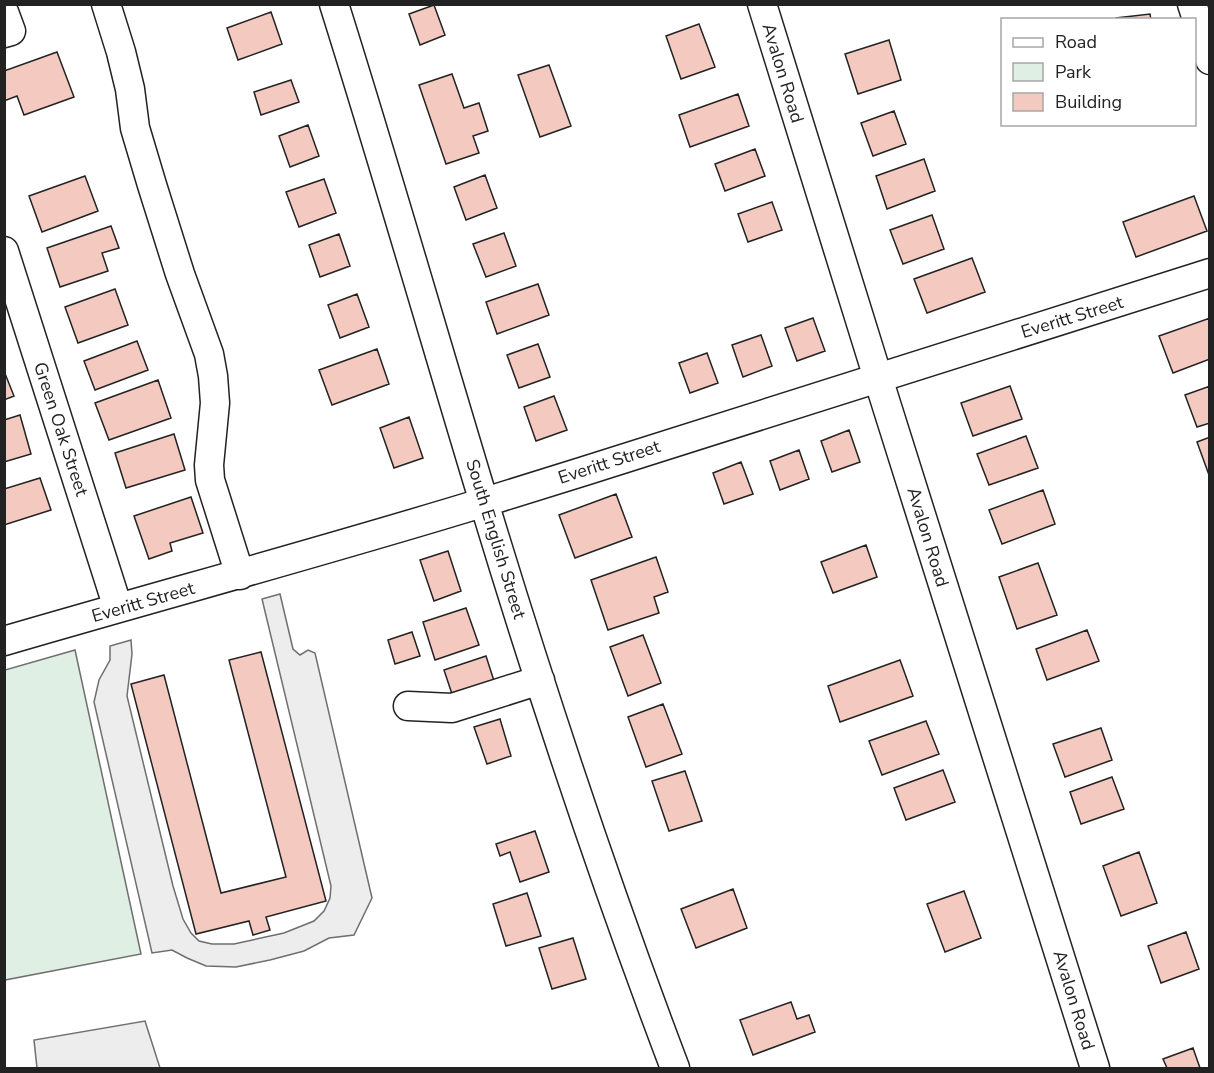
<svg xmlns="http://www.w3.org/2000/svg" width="1214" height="1073" font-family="'Nunito Sans',sans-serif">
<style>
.green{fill:#e0efe3;stroke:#6f6f6f;stroke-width:1.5}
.parking{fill:#ededed;stroke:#6f6f6f;stroke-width:1.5}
.building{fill:#f3c9c0;stroke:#222;stroke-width:1.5}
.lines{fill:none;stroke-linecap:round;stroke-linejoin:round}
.minor-casing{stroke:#222;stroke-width:31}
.minor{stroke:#fff;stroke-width:28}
.labels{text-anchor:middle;stroke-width:4.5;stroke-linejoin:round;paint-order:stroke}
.street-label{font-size:18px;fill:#222;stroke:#fff}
</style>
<rect width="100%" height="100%" fill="#fff"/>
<path class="green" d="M 75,650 L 141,954 L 5,980 L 5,670 Z"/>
<path class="parking" d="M 280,594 L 293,649 L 300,655 L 308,650 L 315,653 L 372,898 L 354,935 L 329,938 L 304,951 L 270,960 L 236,967 L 206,966 L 187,958 L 172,950 L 152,953 L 94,702 L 99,680 L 110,660 L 110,646 L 131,640 L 132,654 L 127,696 L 173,886 L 183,919 L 191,933 L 199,941 L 212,944 L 234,944 L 284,933 L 314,921 L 324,911 L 330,898 L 331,886 L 262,599 Z
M 145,1021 L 160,1068 L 37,1068 L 34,1040 Z"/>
<path class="building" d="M 434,5 L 445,35 L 420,45 L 409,14 Z
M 271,12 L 282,44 L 238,60 L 227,28 Z
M 1150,14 L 1151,20 L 1116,20 L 1116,18 Z
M 699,24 L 715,67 L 681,79 L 666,36 Z
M 889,40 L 901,80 L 858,94 L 845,54 Z
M 57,52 L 74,97 L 24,115 L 17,96 L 4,101 L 4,71 Z
M 549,65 L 571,126 L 540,137 L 518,75 Z
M 452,74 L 464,108 L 479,103 L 488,131 L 473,136 L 479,153 L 446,164 L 419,85 Z
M 291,80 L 299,102 L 261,115 L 254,92 Z
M 738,94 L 749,126 L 690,147 L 679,115 Z
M 894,111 L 906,144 L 873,156 L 861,123 Z
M 308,125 L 319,156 L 290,167 L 279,136 Z
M 755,149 L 765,176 L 725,191 L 715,164 Z
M 924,159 L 935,191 L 887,209 L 876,176 Z
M 485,175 L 497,208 L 466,220 L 454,187 Z
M 85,176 L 98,211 L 42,232 L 29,196 Z
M 324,179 L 336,213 L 299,227 L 286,192 Z
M 1194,196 L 1207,231 L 1136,257 L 1123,222 Z
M 772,202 L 782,230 L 748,242 L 738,214 Z
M 932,215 L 944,249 L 903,264 L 890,230 Z
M 111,226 L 119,248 L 102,253 L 108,271 L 60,287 L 47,248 Z
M 504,233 L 516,266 L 486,277 L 473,244 Z
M 339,234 L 350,266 L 320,277 L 309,245 Z
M 972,258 L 985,292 L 927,313 L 914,279 Z
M 538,284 L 549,315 L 497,334 L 486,302 Z
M 115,289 L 128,325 L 78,343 L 65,307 Z
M 357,294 L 369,327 L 340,338 L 328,305 Z
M 813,318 L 825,351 L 797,361 L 785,328 Z
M 1210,318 L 1210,359 L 1173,373 L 1159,336 Z
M 761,335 L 772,366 L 743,377 L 732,345 Z
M 137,341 L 148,370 L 95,390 L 84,361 Z
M 538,344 L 550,377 L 519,388 L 507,355 Z
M 377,349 L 389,384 L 332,405 L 319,370 Z
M 707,353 L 718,383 L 690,393 L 679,363 Z
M 4,371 L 14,396 L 4,400 Z
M 158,380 L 171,418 L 109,440 L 95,403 Z
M 1010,386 L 1022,419 L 973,436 L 961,403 Z
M 1210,386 L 1210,423 L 1197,427 L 1185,395 Z
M 554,396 L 567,430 L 536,441 L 524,407 Z
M 20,415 L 31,454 L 4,462 L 4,420 Z
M 409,417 L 423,458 L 394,468 L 380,428 Z
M 849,430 L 860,462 L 832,472 L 821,441 Z
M 174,434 L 185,470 L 126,488 L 115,453 Z
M 1026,436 L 1038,468 L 989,485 L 977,454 Z
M 1210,437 L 1210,475 L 1209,475 L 1197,442 Z
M 799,450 L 809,479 L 780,490 L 770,461 Z
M 741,462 L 753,494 L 724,504 L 713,473 Z
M 40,478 L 51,510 L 4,525 L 4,489 Z
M 1043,490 L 1055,524 L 1002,544 L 989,510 Z
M 616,494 L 632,537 L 575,558 L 559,515 Z
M 191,497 L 203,533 L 170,543 L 172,551 L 149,559 L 134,516 Z
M 866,545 L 877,577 L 833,593 L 821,562 Z
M 448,551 L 461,591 L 434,601 L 420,560 Z
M 656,557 L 668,592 L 654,597 L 659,613 L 608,630 L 591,580 Z
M 1038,563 L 1057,615 L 1017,629 L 999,577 Z
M 466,608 L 479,645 L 435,660 L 423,622 Z
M 1087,630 L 1099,661 L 1047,680 L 1036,649 Z
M 412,632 L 420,656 L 395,664 L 388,640 Z
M 643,635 L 661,683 L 628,696 L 610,647 Z
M 261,652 L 326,901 L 266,917 L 270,930 L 253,935 L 249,921 L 196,934 L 131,684 L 164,675 L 221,893 L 286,877 L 229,660 Z
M 486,656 L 495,684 L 453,697 L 444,670 Z
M 900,660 L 913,696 L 840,722 L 828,686 Z
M 663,704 L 682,754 L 646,767 L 628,717 Z
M 500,719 L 511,756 L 487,764 L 474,727 Z
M 926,721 L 939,754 L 882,775 L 869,741 Z
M 1101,728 L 1112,760 L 1065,777 L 1053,744 Z
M 943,770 L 955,802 L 906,820 L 894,788 Z
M 685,771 L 702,821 L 669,831 L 652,781 Z
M 1112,777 L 1124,809 L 1081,824 L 1070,792 Z
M 535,831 L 549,872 L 520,882 L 510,852 L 500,856 L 496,844 Z
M 1139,852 L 1157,903 L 1121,916 L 1103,866 Z
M 733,889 L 747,928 L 696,948 L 681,909 Z
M 964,891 L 981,938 L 945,952 L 927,904 Z
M 527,893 L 541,936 L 506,946 L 493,904 Z
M 1186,932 L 1199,969 L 1161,983 L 1148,946 Z
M 573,938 L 586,979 L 552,989 L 539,948 Z
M 791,1002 L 797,1019 L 809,1015 L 815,1032 L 753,1055 L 740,1020 Z
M 1193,1048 L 1200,1068 L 1167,1068 L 1163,1059 Z"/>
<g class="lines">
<defs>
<path id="minor" d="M 106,4 L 121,52 L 130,89 L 135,128 L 152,185 L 180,274 L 209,354 L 213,376 L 215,403 L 209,465 L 210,480 L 240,575
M 334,4 C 386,169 433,334 483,499 C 541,691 604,881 675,1068
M 762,4 L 878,378 L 1095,1068
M 1192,4 L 1210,60
M 4,12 L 11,31 L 4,33
M 4,251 L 118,608
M 4,641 C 165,594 325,551 485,502 C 727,427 968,349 1210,273
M 408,706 L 452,708 L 540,680"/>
</defs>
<use href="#minor" class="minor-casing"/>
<use href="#minor" class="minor"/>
</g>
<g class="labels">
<g class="street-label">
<text transform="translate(783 73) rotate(73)" y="6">Avalon Road</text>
<text transform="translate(1072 317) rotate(-17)" y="6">Everitt Street</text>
<text transform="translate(61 429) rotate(72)" y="6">Green Oak Street</text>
<text transform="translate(609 462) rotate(-18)" y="6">Everitt Street</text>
<text transform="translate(928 537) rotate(73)" y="6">Avalon Road</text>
<text transform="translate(496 539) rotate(73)" y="6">South English Street</text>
<text transform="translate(143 602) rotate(-16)" y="6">Everitt Street</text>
<text transform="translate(1074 1000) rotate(73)" y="6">Avalon Road</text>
</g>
</g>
<rect width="1214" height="1073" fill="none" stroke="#222222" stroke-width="12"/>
<rect x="1001" y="18" width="195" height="108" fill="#ffffff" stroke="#a7a7a7" stroke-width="1.5"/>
<rect x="1013" y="38" width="30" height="9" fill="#ffffff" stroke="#a7a7a7" stroke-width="1.5"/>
<text x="1055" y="48" font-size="18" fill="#222222">Road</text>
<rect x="1013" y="63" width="30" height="18" fill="#e0efe3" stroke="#a7a7a7" stroke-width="1.5"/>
<text x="1055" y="78" font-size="18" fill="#222222">Park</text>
<rect x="1013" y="93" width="30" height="18" fill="#f3c9c0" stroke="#a7a7a7" stroke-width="1.5"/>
<text x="1055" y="108" font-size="18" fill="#222222">Building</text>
</svg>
